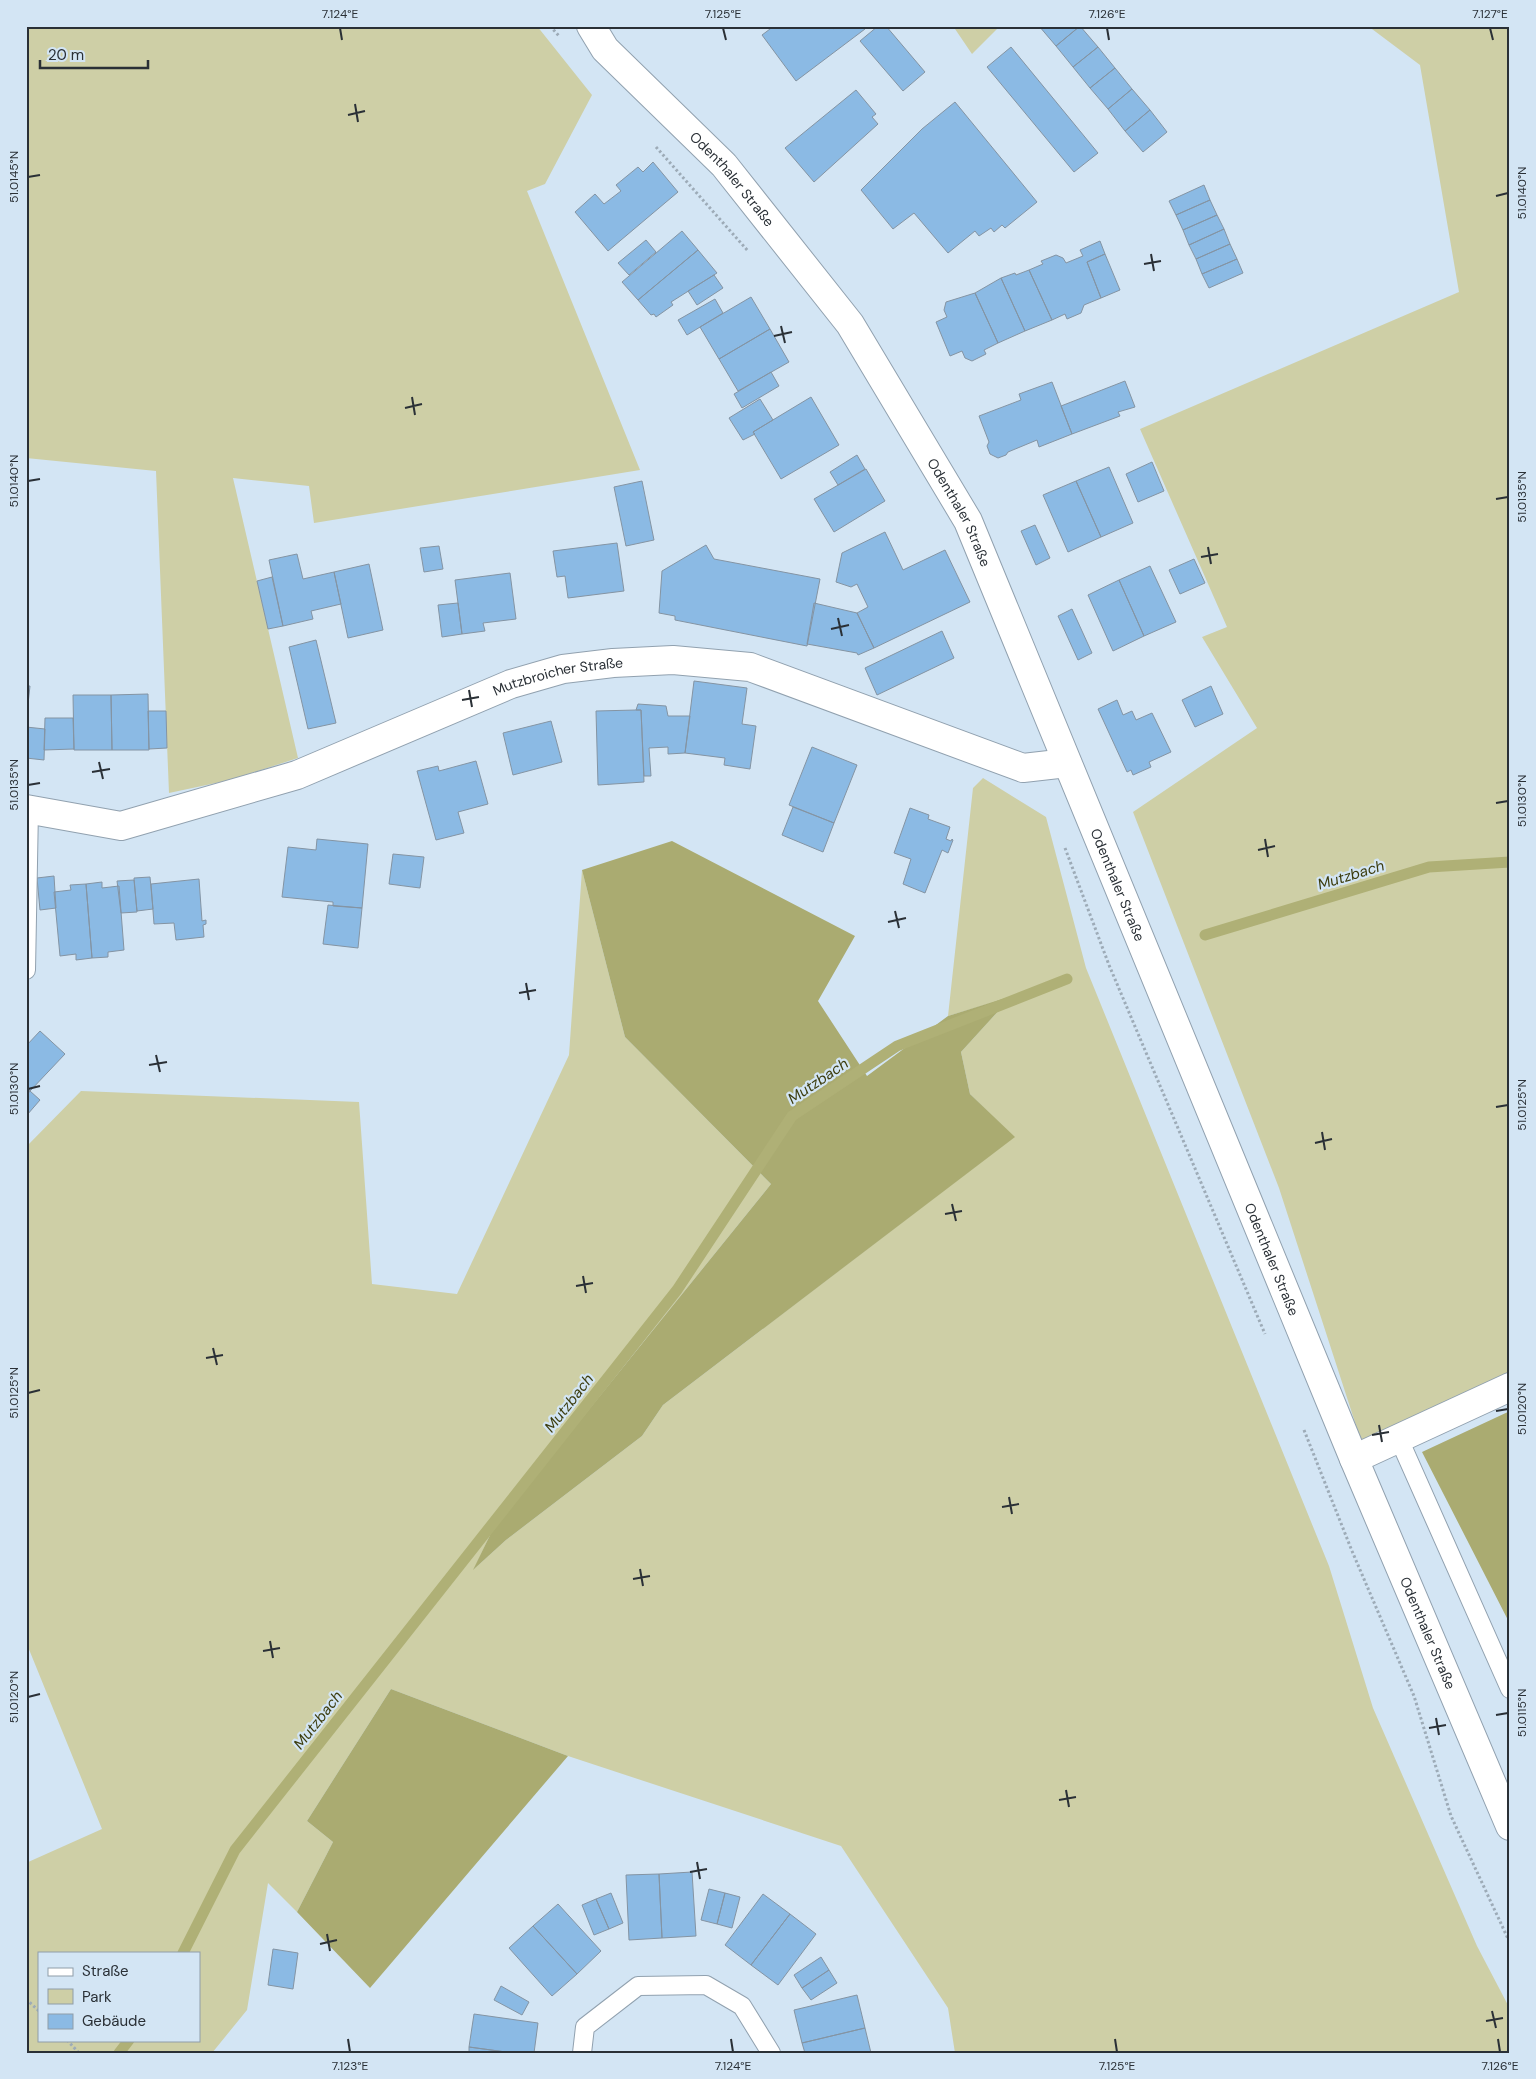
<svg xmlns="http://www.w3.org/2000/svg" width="1536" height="2079" font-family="'DM Sans',sans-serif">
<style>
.green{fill:#cecfa6;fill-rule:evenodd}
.forest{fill:#aaab71}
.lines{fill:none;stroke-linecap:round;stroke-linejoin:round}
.stream{stroke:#afb076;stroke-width:11}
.building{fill:#8bbae4;stroke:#8494a3}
.service-casing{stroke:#91a1af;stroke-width:20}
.minor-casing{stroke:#91a1af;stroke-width:30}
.secondary-casing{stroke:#91a1af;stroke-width:30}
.path{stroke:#9dabb7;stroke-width:3;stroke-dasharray:2.5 2.5;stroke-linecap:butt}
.service{stroke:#fff;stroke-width:18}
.minor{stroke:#fff;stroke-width:28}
.secondary{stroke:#fff;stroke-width:28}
.ticks{fill:none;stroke:#2a3036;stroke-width:2}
.labels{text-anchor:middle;stroke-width:4.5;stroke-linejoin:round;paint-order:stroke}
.street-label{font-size:14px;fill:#2a3036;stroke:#d3e5f4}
.water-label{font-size:15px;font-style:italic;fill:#3b3b0c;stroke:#d3e5f4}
.neatline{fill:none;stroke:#2a3036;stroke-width:2}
.ticks-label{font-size:12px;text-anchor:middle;fill:#2a3036}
</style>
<rect width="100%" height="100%" fill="#d3e5f4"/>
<path class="green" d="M 26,26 L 537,26 L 592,95 L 545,184 L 527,191 L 640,470 L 314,523 L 309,486 L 233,478 L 298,758 L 230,780 L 169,793 L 156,471 L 26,458 Z
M 953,26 L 1000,26 L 972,54 Z
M 1368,26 L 1510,26 L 1510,1381 L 1363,1447 L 1279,1188 L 1133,812 L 1257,728 L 1202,637 L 1227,627 L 1140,429 L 1459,292 L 1420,65 Z
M 983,778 L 1046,817 L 1086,968 L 1329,1566 L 1373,1708 L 1477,1946 L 1510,2009 L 1510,2053 L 955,2053 L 948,2008 L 841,1846 L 568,1756 L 391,1689 L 307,1821 L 333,1842 L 297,1912 L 268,1883 L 247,2010 L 212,2053 L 26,2053 L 26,1863 L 102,1829 L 26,1642 L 26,1147 L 81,1091 L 359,1102 L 372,1284 L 457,1294 L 569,1055 L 582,870 L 625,1037 L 771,1184 L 494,1527 L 474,1569 L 506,1540 L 642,1436 L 663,1405 L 1014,1137 L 970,1094 L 961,1052 L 1011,997 L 948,1016 L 973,788 ZM 39,1953 L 199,1953 L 199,2040 L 39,2040 Z"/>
<path class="forest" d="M 672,841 L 855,936 L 818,1001 L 867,1076 L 948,1016 L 1012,996 L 961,1052 L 970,1094 L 1015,1137 L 663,1405 L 642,1436 L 506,1540 L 473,1570 L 494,1527 L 771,1184 L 625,1037 L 582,870 Z
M 1510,1411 L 1510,1624 L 1422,1452 Z
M 391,1689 L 568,1756 L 370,1988 L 297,1912 L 333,1842 L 307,1821 Z"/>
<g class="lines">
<path class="stream" d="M 1205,935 L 1429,867 L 1510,862
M 183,1953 L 235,1850 L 677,1290 L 792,1116 L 897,1046 L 1067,979
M 119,2053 L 129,2040"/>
</g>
<path class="building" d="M 774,26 L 831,26 L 833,29 L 837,26 L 863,26 L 865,29 L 796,81 L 762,35 Z
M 878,26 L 886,26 L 925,72 L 903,91 L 860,41 Z
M 1039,26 L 1080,26 L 1056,46 Z
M 1080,26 L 1098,47 L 1073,67 L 1056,46 Z
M 1011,47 L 1098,153 L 1074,172 L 987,67 Z
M 1098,47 L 1115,68 L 1090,88 L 1073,67 Z
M 1115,68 L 1132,89 L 1108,109 L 1090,88 Z
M 1132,89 L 1150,110 L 1125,131 L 1108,109 Z
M 856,90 L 876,114 L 872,117 L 878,124 L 814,182 L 785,148 Z
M 955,102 L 1037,202 L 1005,228 L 1002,225 L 994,232 L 991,228 L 979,236 L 975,231 L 948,253 L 914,213 L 893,229 L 861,190 L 922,129 Z
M 1150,110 L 1167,132 L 1143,152 L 1125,131 Z
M 653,162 L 678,192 L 608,251 L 575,212 L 595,194 L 604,204 L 621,191 L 616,185 L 638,167 L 643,172 Z
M 1204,185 L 1210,200 L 1176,215 L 1169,201 Z
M 1210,200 L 1217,215 L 1183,230 L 1176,215 Z
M 1217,215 L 1224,229 L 1189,245 L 1183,230 Z
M 1224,229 L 1230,244 L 1196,259 L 1189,245 Z
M 682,231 L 698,250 L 638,300 L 622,282 Z
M 646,240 L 656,252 L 629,275 L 618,263 Z
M 1100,241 L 1105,254 L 1087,262 L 1101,298 L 1084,305 L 1081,313 L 1067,319 L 1065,314 L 1052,320 L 1029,270 L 1043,264 L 1041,261 L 1056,255 L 1063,258 L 1066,263 L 1083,256 L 1080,250 Z
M 1230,244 L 1237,259 L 1202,274 L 1196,259 Z
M 698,250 L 717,273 L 671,302 L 673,305 L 656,317 L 654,314 L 651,315 L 638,300 Z
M 1105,254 L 1120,290 L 1101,298 L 1087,262 Z
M 1237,259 L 1243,273 L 1209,288 L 1202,274 Z
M 1029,270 L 1052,320 L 1025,331 L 1001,278 L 1015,273 L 1016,275 Z
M 714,275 L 723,288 L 697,305 L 688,291 Z
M 1001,278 L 1025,331 L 998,343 L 975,293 Z
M 975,293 L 998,343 L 984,350 L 986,354 L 972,361 L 965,358 L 962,351 L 950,356 L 936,322 L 947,317 L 944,310 L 946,302 Z
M 751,297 L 770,329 L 719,359 L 700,327 Z
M 715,299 L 723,313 L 687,335 L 678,320 Z
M 770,329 L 789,362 L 738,391 L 719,359 Z
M 771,372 L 779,386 L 742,408 L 734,394 Z
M 1125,381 L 1135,407 L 1118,412 L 1120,416 L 1072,434 L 1061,406 Z
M 1052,382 L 1072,434 L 1039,447 L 1037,440 L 1008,452 L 1006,455 L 998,458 L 990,454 L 987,446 L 989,442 L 979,416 L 1021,400 L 1019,394 Z
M 811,397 L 839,445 L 781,479 L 753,432 Z
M 760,399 L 773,420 L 753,432 L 755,434 L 743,440 L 729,418 Z
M 857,455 L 865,469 L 838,485 L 830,472 Z
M 1152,462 L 1164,491 L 1138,502 L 1126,474 Z
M 1109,467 L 1133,523 L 1101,537 L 1076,481 Z
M 866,469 L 885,501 L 834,532 L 814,499 Z
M 642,481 L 654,540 L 626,546 L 614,487 Z
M 1076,481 L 1101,537 L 1068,552 L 1043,495 Z
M 1035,525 L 1050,558 L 1036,565 L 1021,531 Z
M 885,532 L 903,570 L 945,550 L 970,602 L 874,648 L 857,613 L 868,607 L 857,584 L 851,587 L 836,582 L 842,553 Z
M 617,543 L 624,591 L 568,598 L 565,576 L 557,577 L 553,551 Z
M 706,545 L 714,559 L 820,579 L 807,646 L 675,620 L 675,616 L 659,613 L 662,571 Z
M 439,546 L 443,569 L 424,572 L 420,548 Z
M 297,554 L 303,579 L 334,572 L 341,604 L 311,611 L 313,619 L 283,626 L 269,560 Z
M 1194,559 L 1205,583 L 1180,594 L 1169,570 Z
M 369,564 L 383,630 L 348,638 L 334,572 Z
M 1150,566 L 1176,622 L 1144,636 L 1119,580 Z
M 510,573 L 516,619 L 483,623 L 485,631 L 462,634 L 455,580 Z
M 272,577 L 283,626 L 268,629 L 257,581 Z
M 1119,580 L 1144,636 L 1113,651 L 1088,595 Z
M 458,603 L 462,634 L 442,637 L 438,605 Z
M 814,603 L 857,613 L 874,648 L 858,655 L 857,653 L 807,644 Z
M 1072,609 L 1092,653 L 1078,660 L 1058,616 Z
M 942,631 L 954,658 L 877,695 L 865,668 Z
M 316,640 L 336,723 L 308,729 L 289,647 Z
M 694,681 L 747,688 L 742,724 L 756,726 L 750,769 L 724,765 L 725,758 L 685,753 Z
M 26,686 L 30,686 L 26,722 Z
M 1211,686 L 1223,714 L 1195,727 L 1182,700 Z
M 148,694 L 149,750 L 112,750 L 111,695 Z
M 73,695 L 111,695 L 112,750 L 74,750 Z
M 1117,700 L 1123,715 L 1132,711 L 1136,720 L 1152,713 L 1171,752 L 1149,762 L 1151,767 L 1133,775 L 1131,770 L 1127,772 L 1098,709 Z
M 638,704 L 666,706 L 668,716 L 690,716 L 685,753 L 668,754 L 668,747 L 649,748 L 651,776 L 644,776 L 641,710 L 636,710 Z
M 636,710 L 641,710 L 644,782 L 598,785 L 596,711 Z
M 148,711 L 166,711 L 167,748 L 149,749 Z
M 45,718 L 73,718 L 74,749 L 44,750 Z
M 551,721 L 562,762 L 513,775 L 503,733 Z
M 26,727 L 45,729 L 44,760 L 26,758 Z
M 812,747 L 857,765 L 834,823 L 789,805 Z
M 476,761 L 488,804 L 458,812 L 464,833 L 436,840 L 417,771 L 438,766 L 439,771 Z
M 793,807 L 834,823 L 823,852 L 782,835 Z
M 910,808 L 929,815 L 928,819 L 950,827 L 946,839 L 951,841 L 952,839 L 953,840 L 948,853 L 942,850 L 925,893 L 903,884 L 911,859 L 894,853 Z
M 317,839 L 368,844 L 362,908 L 333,906 L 333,902 L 282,897 L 288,847 L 316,850 Z
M 393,854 L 424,857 L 420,888 L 389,884 Z
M 54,876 L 56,908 L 40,910 L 37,878 Z
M 150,877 L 153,909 L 137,911 L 134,878 Z
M 199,879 L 202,921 L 206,920 L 206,924 L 203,925 L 204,937 L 176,940 L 174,923 L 154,924 L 151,884 Z
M 134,880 L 137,912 L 121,913 L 117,881 Z
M 102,882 L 102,888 L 119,886 L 124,950 L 108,952 L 108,957 L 92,958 L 86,884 Z
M 86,884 L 92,958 L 76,960 L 76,954 L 60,956 L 54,892 L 71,890 L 70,885 Z
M 328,905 L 362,908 L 358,948 L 323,944 Z
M 40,1031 L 65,1054 L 30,1091 L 26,1088 L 26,1046 Z
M 30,1091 L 40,1100 L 27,1115 L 26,1096 Z
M 692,1872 L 696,1936 L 662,1938 L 659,1874 Z
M 659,1874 L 662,1938 L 629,1940 L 626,1875 Z
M 709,1889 L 725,1893 L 717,1924 L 701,1920 Z
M 611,1893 L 623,1923 L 609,1929 L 596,1899 Z
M 725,1893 L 740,1897 L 732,1928 L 717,1924 Z
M 763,1894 L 790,1914 L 751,1965 L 725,1945 Z
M 596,1899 L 609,1929 L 594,1935 L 582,1905 Z
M 558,1904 L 601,1951 L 577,1974 L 533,1926 Z
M 790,1914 L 816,1934 L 778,1985 L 751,1965 Z
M 533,1926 L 577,1974 L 552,1996 L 509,1948 Z
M 273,1949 L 298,1953 L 293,1989 L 268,1985 Z
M 821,1957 L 829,1970 L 802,1988 L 794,1975 Z
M 829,1970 L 837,1983 L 811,2000 L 802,1988 Z
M 501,1986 L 529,2002 L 522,2015 L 494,2000 Z
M 857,1995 L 865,2028 L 802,2043 L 794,2010 Z
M 474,2014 L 538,2023 L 534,2053 L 513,2053 L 469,2047 Z
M 865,2028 L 871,2053 L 805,2053 L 802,2043 Z
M 469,2047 L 513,2053 L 469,2053 Z"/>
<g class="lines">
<defs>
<path id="service" d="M 26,970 L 29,809
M 1399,1439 L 1510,1689
M 582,2053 L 585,2027 L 638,1986 L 706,1985 L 742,2006 L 771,2053"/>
<g id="minor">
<path id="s1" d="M 26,809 L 121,826 L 297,775 L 511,684 L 563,669 L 613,663 L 673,660 L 750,667 L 1023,768 L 1067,763"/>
<path d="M 1354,1459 L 1510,1387"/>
</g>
<g id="secondary">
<path id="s2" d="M 591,26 L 605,49 L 724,165 L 850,324 L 968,521 L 1354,1459 L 1510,1826"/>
</g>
</defs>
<use href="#service" class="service-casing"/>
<use href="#minor" class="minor-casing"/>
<use href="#secondary" class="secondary-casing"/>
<path class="path" d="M 550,26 L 560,37
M 656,147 L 748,251
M 1065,848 L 1109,965 L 1265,1334
M 1304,1430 L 1352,1551 L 1414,1696 L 1451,1816 L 1510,1943
M 26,1999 L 39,2011
M 67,2040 L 79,2053"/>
<use href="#service" class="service"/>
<use href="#minor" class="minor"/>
<use href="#secondary" class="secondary"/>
</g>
<path class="ticks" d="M 340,28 L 342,40M 723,28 L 726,40M 1107,28 L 1109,40M 1490,28 L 1493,40M 355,104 L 358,122M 348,115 L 365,111M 28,177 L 40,175M 1496,196 L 1508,193M 1151,254 L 1154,271M 1144,264 L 1161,261M 781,326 L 785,343M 774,336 L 792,332M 412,397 L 415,415M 405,408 L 422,404M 28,481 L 40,479M 1496,499 L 1508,497M 1208,547 L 1211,564M 1201,557 L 1218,554M 838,618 L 842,636M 831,629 L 849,625M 469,690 L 472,707M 462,700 L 479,697M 99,762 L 103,779M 92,772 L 110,769M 28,785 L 40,783M 1496,803 L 1508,801M 1265,839 L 1268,857M 1258,850 L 1275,846M 895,911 L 899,928M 888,922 L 906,918M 526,983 L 529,1000M 519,993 L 536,990M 156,1055 L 160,1072M 149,1065 L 167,1062M 28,1089 L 40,1086M 1496,1107 L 1508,1105M 1322,1132 L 1325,1150M 1315,1143 L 1332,1139M 952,1204 L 956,1221M 945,1214 L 962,1211M 583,1276 L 586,1293M 576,1286 L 593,1283M 213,1348 L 217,1365M 206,1358 L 223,1355M 28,1393 L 40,1390M 1496,1411 L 1508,1409M 1379,1425 L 1382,1442M 1372,1435 L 1389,1432M 1009,1497 L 1012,1514M 1002,1507 L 1019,1504M 640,1569 L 643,1586M 633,1579 L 650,1576M 270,1641 L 273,1658M 263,1651 L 280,1648M 28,1697 L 40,1694M 1496,1715 L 1508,1713M 1436,1718 L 1439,1735M 1429,1728 L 1446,1725M 1066,1790 L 1069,1807M 1059,1800 L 1076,1797M 697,1862 L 700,1879M 690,1872 L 707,1869M 327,1934 L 330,1951M 320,1944 L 337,1940M 1492,2011 L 1496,2028M 1486,2021 L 1503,2018M 348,2039 L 350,2052M 731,2039 L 733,2052M 1115,2039 L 1117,2052M 1498,2039 L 1500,2052"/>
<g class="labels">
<g class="street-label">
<text dy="5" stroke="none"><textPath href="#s2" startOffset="209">Odenthaler Straße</textPath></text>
<text dy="5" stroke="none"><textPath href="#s2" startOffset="614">Odenthaler Straße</textPath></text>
<text dy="5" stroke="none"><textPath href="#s1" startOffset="560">Mutzbroicher Straße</textPath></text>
<text dy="5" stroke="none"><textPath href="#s2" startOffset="1019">Odenthaler Straße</textPath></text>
<text dy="5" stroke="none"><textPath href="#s2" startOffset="1424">Odenthaler Straße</textPath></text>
<text dy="5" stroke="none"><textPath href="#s2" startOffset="1829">Odenthaler Straße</textPath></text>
</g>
<g class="water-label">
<text transform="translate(1351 875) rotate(-17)" y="5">Mutzbach</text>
<text transform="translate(818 1081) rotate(-34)" y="5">Mutzbach</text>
<text transform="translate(569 1403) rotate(-52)" y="5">Mutzbach</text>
<text transform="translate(318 1720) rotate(-52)" y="5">Mutzbach</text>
</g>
</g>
<rect width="1536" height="2079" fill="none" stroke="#d3e5f4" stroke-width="55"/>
<rect x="38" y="1952" width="162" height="90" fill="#d3e5f4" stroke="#8f9da8"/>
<rect x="48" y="1968" width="25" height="8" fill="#ffffff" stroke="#8f9da8"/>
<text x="82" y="1976" font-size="15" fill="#2a3036">Straße</text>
<rect x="48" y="1989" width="25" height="15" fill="#cecfa6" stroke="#8f9da8"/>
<text x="82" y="2002" font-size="15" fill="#2a3036">Park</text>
<rect x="48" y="2014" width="25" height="15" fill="#8bbae4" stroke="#8f9da8"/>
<text x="82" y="2026" font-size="15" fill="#2a3036">Gebäude</text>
<path d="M40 60v8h108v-8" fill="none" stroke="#2a3036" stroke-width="2.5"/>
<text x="48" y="60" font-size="15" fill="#2a3036" stroke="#d3e5f4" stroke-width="4" paint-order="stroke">20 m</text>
<rect x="28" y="28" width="1480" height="2024" class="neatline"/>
<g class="ticks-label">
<text x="340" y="18">7.124°E</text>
<text x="723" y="18">7.125°E</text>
<text x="1107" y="18">7.126°E</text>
<text x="1490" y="18">7.127°E</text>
<text transform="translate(14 177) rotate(-90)" y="4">51.0145°N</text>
<text transform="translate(1522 193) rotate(-90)" y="4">51.0140°N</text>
<text transform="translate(14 481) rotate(-90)" y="4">51.0140°N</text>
<text transform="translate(1522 497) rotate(-90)" y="4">51.0135°N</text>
<text transform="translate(14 785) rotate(-90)" y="4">51.0135°N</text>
<text transform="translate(1522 801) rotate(-90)" y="4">51.0130°N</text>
<text transform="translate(14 1089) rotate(-90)" y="4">51.0130°N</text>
<text transform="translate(1522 1105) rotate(-90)" y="4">51.0125°N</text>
<text transform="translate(14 1393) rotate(-90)" y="4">51.0125°N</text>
<text transform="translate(1522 1409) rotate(-90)" y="4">51.0120°N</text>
<text transform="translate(14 1697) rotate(-90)" y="4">51.0120°N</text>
<text transform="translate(1522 1713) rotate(-90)" y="4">51.0115°N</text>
<text x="350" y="2070">7.123°E</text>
<text x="733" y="2070">7.124°E</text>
<text x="1117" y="2070">7.125°E</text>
<text x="1500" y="2070">7.126°E</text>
</g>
</svg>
